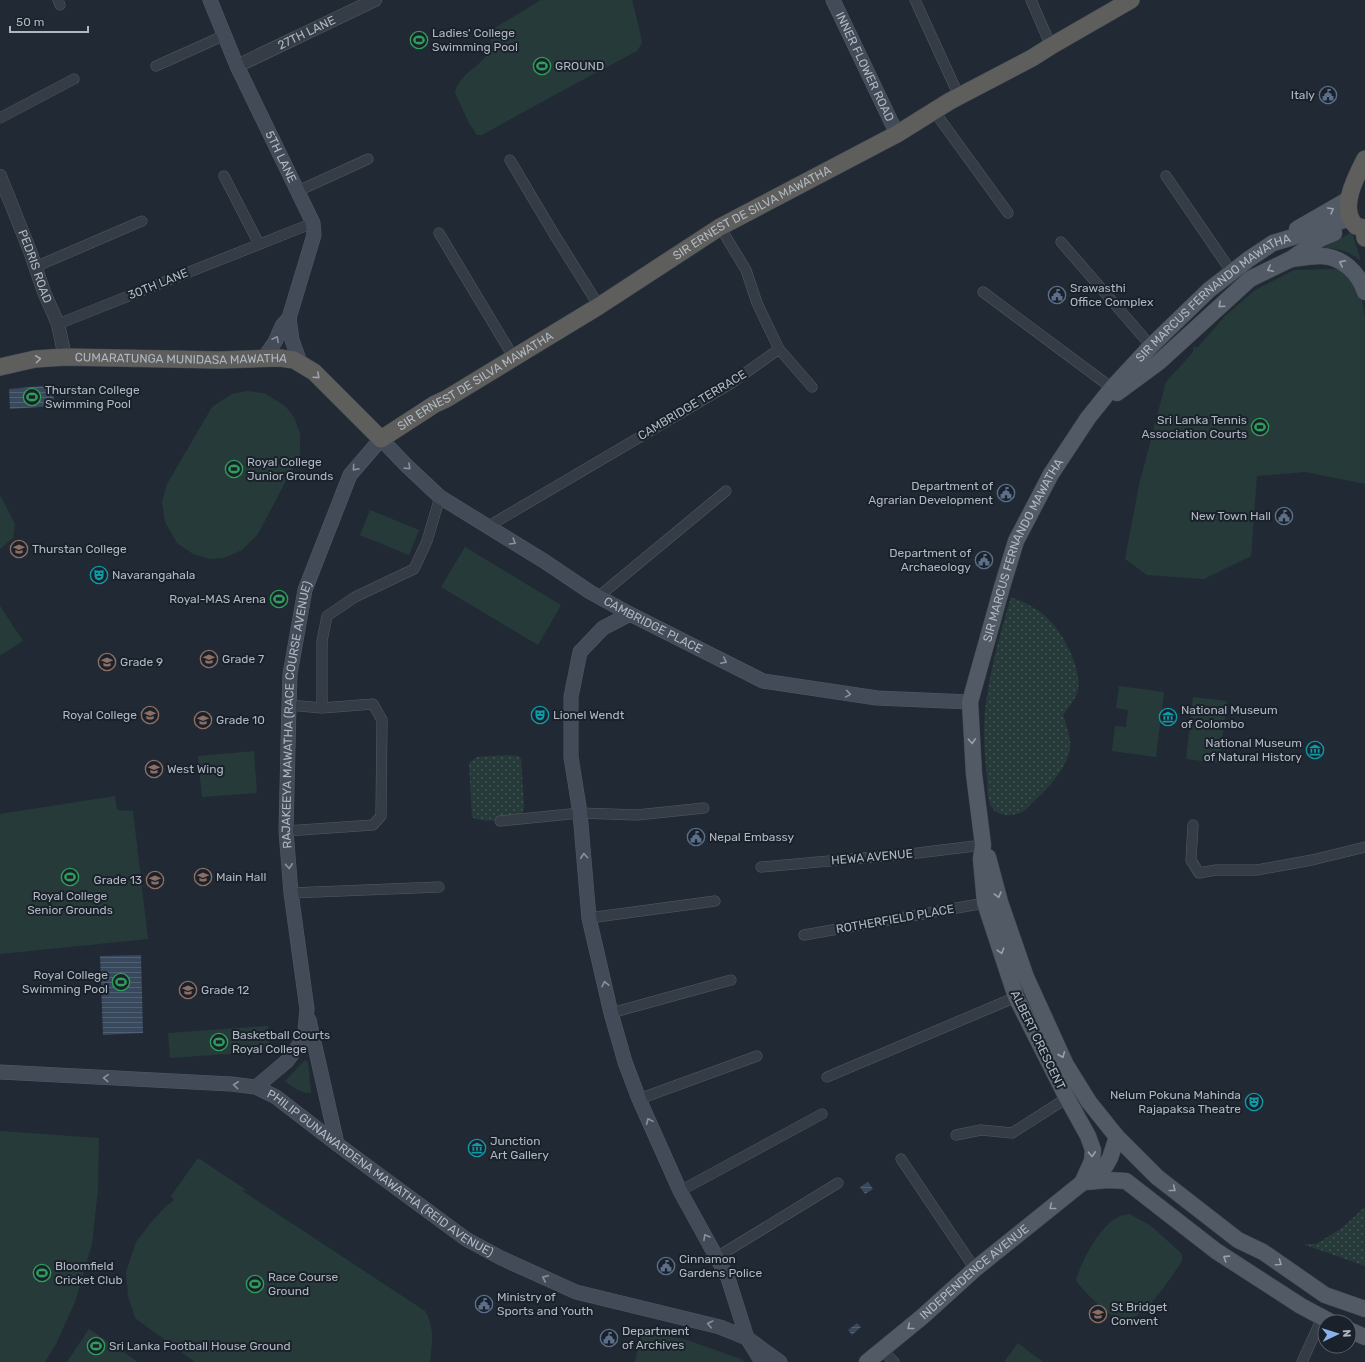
<svg xmlns="http://www.w3.org/2000/svg" width="1365" height="1362" font-family="Rubik,sans-serif">
<style>
.grass{fill:#273a3a}
.park{fill:url(#park-dots)}
.water{fill:url(#water-rules)}
.lines{fill:none;stroke-linecap:round;stroke-linejoin:round}
.minor-casing{stroke:#525a63;stroke-width:11}
.tertiary-casing{stroke:#525a63;stroke-width:14}
.secondary-casing{stroke:#525a63;stroke-width:15}
.primary-casing{stroke:#3e454f;stroke-width:17}
.trunk-casing{stroke:#3f4750;stroke-width:18}
.minor{stroke:#353c45;stroke-width:10}
.tertiary{stroke:#353c45;stroke-width:13}
.secondary{stroke:#434b58;stroke-width:14}
.primary{stroke:#525b65;stroke-width:16}
.trunk{stroke:#5e5e5c;stroke-width:17}
.oneway{stroke:#98a0ab}
.oneway2{stroke:#89919d}
.oneway3{stroke:#9fa5ae}
.labels{text-anchor:middle;stroke-width:4;stroke-linejoin:round;paint-order:stroke}
.street-label{font-size:12px;fill:#afb7c2;stroke:#1a212a}
.poi-label{font-size:12px;fill:#afb7c2;stroke:#1a212a;text-anchor:start}
</style>
<defs>
<pattern id="park-dots" width="8" height="8" patternUnits="userSpaceOnUse"><rect width="8" height="8" fill="#273a3a"/><path d="M2 2h.1M6 6h.1" fill="none" stroke="#445455" stroke-width="1.8" stroke-linecap="round"/></pattern>
<pattern id="water-rules" width="6" height="5" patternUnits="userSpaceOnUse"><rect width="6" height="5" fill="#38485d"/><path d="M0 2.5h6" fill="none" stroke="#526073"/></pattern>
</defs>
<rect width="100%" height="100%" fill="#212a34"/>
<path class="grass" d="M 541,0 L 632,0 L 640,32 L 642,43 L 637,51 L 571,86 L 482,135 L 477,135 L 469,123 L 455,93 C 459,75 476,69 487,55 C 495,47 489,43 490,34 C 490,32 492,31 493,29 Z
M 1352,232 L 1361,261 C 1349,251 1337,247 1321,249 Z
M 1340,269 L 1360,287 L 1365,319 L 1365,484 L 1305,472 L 1257,476 L 1251,556 L 1204,579 L 1147,575 L 1125,559 L 1139,485 L 1166,382 L 1193,352 L 1193,347 L 1198,347 L 1225,316 L 1255,290 L 1294,270 Z
M 246,391 L 264,393 L 285,406 L 294,417 L 300,434 L 300,454 L 258,534 L 242,550 L 224,558 L 210,559 L 193,554 L 177,543 L 165,522 L 162,502 L 167,484 L 212,407 L 232,394 Z
M 0,495 L 15,524 L 13,538 L 0,549 Z
M 370,510 L 419,530 L 409,555 L 360,535 Z
M 465,547 L 561,605 L 538,645 L 441,587 Z
M 0,606 L 23,641 L 1,655 L 0,654 Z
M 1119,686 L 1164,692 L 1156,757 L 1112,751 L 1115,726 L 1126,727 L 1128,710 L 1116,708 Z
M 1193,697 L 1227,701 L 1219,763 L 1186,759 Z
M 254,751 L 257,793 L 202,797 L 198,756 Z
M 115,796 L 117,810 L 133,811 L 148,939 L 0,954 L 0,814 Z
M 268,1026 L 270,1051 L 170,1058 L 168,1033 Z
M 305,1060 L 308,1062 L 311,1093 C 301,1093 292,1087 285,1081 Z
M 0,1131 L 99,1138 L 98,1190 L 92,1244 L 75,1302 L 56,1344 L 45,1362 L 0,1362 Z
M 198,1158 L 248,1191 L 241,1190 L 425,1311 C 435,1326 432,1346 430,1362 L 195,1362 L 135,1318 L 128,1296 L 126,1272 L 136,1242 L 149,1225 L 166,1206 L 174,1200 L 171,1196 Z
M 1129,1214 L 1150,1225 L 1182,1254 L 1182,1261 C 1172,1276 1144,1320 1125,1320 C 1115,1319 1108,1313 1101,1307 C 1092,1298 1083,1291 1076,1280 C 1082,1260 1100,1225 1120,1216 C 1122,1215 1126,1215 1129,1214 Z
M 89,1329 L 138,1362 L 67,1362 Z
M 642,1331 L 687,1340 L 741,1359 L 745,1362 L 635,1362 Z
M 1018,1343 L 1043,1362 L 1004,1362 Z"/>
<path class="park" d="M 1011,597 C 1023,602 1034,607 1044,615 C 1061,629 1082,667 1078,689 C 1076,699 1069,707 1063,715 C 1067,728 1073,740 1069,753 C 1063,773 1048,788 1033,802 C 1030,805 1026,810 1022,812 C 1014,816 1001,817 994,810 C 986,803 988,789 987,778 C 985,757 983,734 985,712 C 989,673 1000,634 1011,597 Z
M 508,755 L 518,756 L 521,759 L 524,807 L 522,814 C 512,820 482,824 472,817 L 469,763 L 477,757 Z
M 1365,1207 L 1365,1266 L 1303,1244 L 1316,1244 L 1326,1238 L 1342,1228 Z"/>
<path class="water" d="M 53,385 L 54,406 L 10,409 L 9,389 Z
M 141,955 L 143,1033 L 103,1035 L 100,956 Z
M 868,1182 L 873,1189 L 865,1194 L 860,1187 Z
M 857,1323 L 861,1327 L 852,1335 L 848,1330 Z"/>
<g class="lines">
<defs>
<path id="minor" d="M 58,0 L 60,5
M 915,0 L 959,96
M 1031,0 L 1051,46
M 156,66 L 225,35
M 934,111 L 1008,213
M 0,118 L 74,79
M 510,160 L 554,234 L 599,306
M 224,176 L 259,244
M 1166,176 L 1231,271
M 298,191 L 368,159
M 439,233 L 514,358
M 1061,242 L 1151,346
M 35,267 L 142,221
M 983,292 L 1112,388
M 58,324 L 313,223
M 779,349 L 812,387
M 487,527 L 730,384 L 779,349 L 757,303 L 746,270 L 720,227
M 598,597 L 726,491
M 322,708 L 322,641 L 327,616 L 355,597 L 414,569 L 427,541 L 440,497
M 500,821 L 580,813 L 637,815 L 704,808
M 1193,825 L 1191,860 L 1199,873 L 1216,870 L 1257,870 L 1312,860 L 1365,847
M 286,831 L 373,825 L 381,816 L 382,720 L 373,704 L 322,708 L 289,705
M 761,867 L 918,853 L 983,845
M 291,893 L 439,887
M 589,918 L 715,901
M 804,935 L 985,903
M 611,1013 L 731,980
M 827,1077 L 1016,997
M 639,1099 L 757,1056
M 956,1135 L 981,1130 L 1012,1133 L 1067,1098
M 901,1159 L 975,1269
M 680,1191 L 822,1114
M 717,1257 L 838,1183
M 882,1350 L 894,1362
M 1302,1362 L 1322,1318"/>
<g id="tertiary">
<path id="s1" d="M 237,66 L 375,0"/>
<path id="s2" d="M 0,176 L 30,251 L 44,292 L 58,324 L 65,357"/>
</g>
<g id="secondary">
<path id="s3" d="M 210,0 L 237,66 L 313,223 L 314,235 L 289,318 L 282,326 L 275,342 L 263,359"/>
<path id="s4" d="M 833,0 L 897,134"/>
<path d="M 289,318 L 292,340 L 301,365"/>
<path d="M 630,614 L 603,628 L 580,652 L 571,697 L 571,757 L 580,813 L 589,918 L 611,1013 L 625,1062 L 639,1099 L 680,1191 L 728,1278 L 747,1338 L 762,1362"/>
<path d="M 309,1020 L 337,1144"/>
<path id="s5" d="M 0,1072 L 231,1084 L 256,1087 L 276,1097 L 337,1144 L 466,1239 L 501,1258 L 576,1292 L 720,1327 L 747,1338 L 780,1362"/>
<path id="s6" d="M 256,1087 L 287,1061 L 299,1045 L 305,1031 L 307,1009 L 291,893 L 286,831 L 289,705 L 290,674 L 305,590 L 350,475 L 381,439 L 407,466 L 440,497 L 544,561 L 590,592 L 630,614 L 763,681 L 877,698 L 970,702"/>
</g>
<g id="primary">
<path d="M 1297,229 L 1349,199"/>
<path d="M 1292,259 C 1301,258 1311,256 1320,256 C 1342,256 1359,273 1365,292"/>
<path d="M 1117,393 L 1159,362 L 1250,279 L 1291,259 L 1320,239 L 1334,233"/>
<path d="M 988,857 L 1000,902 L 1026,977 L 1066,1065 L 1089,1102 L 1117,1137 L 1157,1177 L 1238,1240 L 1263,1252 L 1325,1295 L 1365,1309"/>
<path d="M 1086,1182 L 1108,1180 L 1126,1181 L 1216,1251 L 1301,1306 L 1331,1322"/>
<path id="s7" d="M 1082,1183 L 1092,1161 L 1093,1150 L 1088,1136 L 1067,1098 L 1016,997 L 985,903 L 981,859 L 983,845 L 974,774 L 970,702 L 1002,587 L 1016,541 L 1051,474 L 1088,418 L 1112,388 L 1151,346 L 1209,290 L 1249,259 L 1273,243 L 1313,231 L 1350,218"/>
<path d="M 1349,1330 L 1365,1337"/>
<path id="s8" d="M 867,1362 L 922,1317 L 975,1269 L 1082,1183 L 1100,1172 L 1106,1165 L 1110,1158 L 1117,1137"/>
</g>
<g id="trunk">
<path d="M 1365,159 C 1356,177 1338,209 1356,226 L 1364,228 L 1365,238"/>
<path id="s9" d="M 0,367 L 35,359 L 65,357 L 220,360 L 280,358 L 294,360 L 314,372 L 381,439 L 435,404 L 446,399 L 599,306 L 720,227 L 897,134 L 950,101 L 1032,58 L 1051,46 L 1131,0"/>
</g>
</defs>
<use href="#minor" class="minor-casing"/>
<use href="#tertiary" class="tertiary-casing"/>
<use href="#secondary" class="secondary-casing"/>
<use href="#primary" class="primary-casing"/>
<use href="#trunk" class="trunk-casing"/>
<use href="#minor" class="minor"/>
<use href="#tertiary" class="tertiary"/>
<use href="#secondary" class="secondary"/>
<use href="#primary" class="primary"/>
<use href="#trunk" class="trunk"/>
</g>
<defs><path id="oneway-chevron" d="M-2-3.5L2.5 0L-2 3.5" fill="none" stroke-width="1.6" stroke-linecap="round" stroke-linejoin="round"/></defs>
<g class="oneway">
<use href="#oneway-chevron" transform="translate(1331 210) rotate(-30)"/>
<use href="#oneway-chevron" transform="translate(1342 263) rotate(-153)"/>
<use href="#oneway-chevron" transform="translate(1270 269) rotate(153)"/>
<use href="#oneway-chevron" transform="translate(1221 305) rotate(138)"/>
<use href="#oneway-chevron" transform="translate(972 741) rotate(87)"/>
<use href="#oneway-chevron" transform="translate(998 895) rotate(75)"/>
<use href="#oneway-chevron" transform="translate(1001 951) rotate(72)"/>
<use href="#oneway-chevron" transform="translate(1062 1055) rotate(67)"/>
<use href="#oneway-chevron" transform="translate(1092 1154) rotate(87)"/>
<use href="#oneway-chevron" transform="translate(1173 1189) rotate(38)"/>
<use href="#oneway-chevron" transform="translate(1052 1207) rotate(141)"/>
<use href="#oneway-chevron" transform="translate(1226 1258) rotate(-147)"/>
<use href="#oneway-chevron" transform="translate(1279 1263) rotate(35)"/>
<use href="#oneway-chevron" transform="translate(910 1327) rotate(141)"/>
</g>
<g class="oneway2">
<use href="#oneway-chevron" transform="translate(276 339) rotate(-63)"/>
<use href="#oneway-chevron" transform="translate(408 467) rotate(44)"/>
<use href="#oneway-chevron" transform="translate(355 468) rotate(131)"/>
<use href="#oneway-chevron" transform="translate(513 542) rotate(31)"/>
<use href="#oneway-chevron" transform="translate(724 661) rotate(26)"/>
<use href="#oneway-chevron" transform="translate(848 694) rotate(9)"/>
<use href="#oneway-chevron" transform="translate(584 856) rotate(-95)"/>
<use href="#oneway-chevron" transform="translate(289 866) rotate(86)"/>
<use href="#oneway-chevron" transform="translate(605 984) rotate(-103)"/>
<use href="#oneway-chevron" transform="translate(106 1078) rotate(-177)"/>
<use href="#oneway-chevron" transform="translate(236 1085) rotate(-174)"/>
<use href="#oneway-chevron" transform="translate(649 1121) rotate(-114)"/>
<use href="#oneway-chevron" transform="translate(706 1237) rotate(-119)"/>
<use href="#oneway-chevron" transform="translate(545 1278) rotate(-155)"/>
<use href="#oneway-chevron" transform="translate(710 1324) rotate(-167)"/>
</g>
<g class="oneway3">
<use href="#oneway-chevron" transform="translate(38 359) rotate(-6)"/>
<use href="#oneway-chevron" transform="translate(317 376) rotate(42)"/>
</g>
<defs>
<symbol id="stadium-ring" viewBox="-11 -11 22 22"><circle r="9.5" fill="#1a212a" stroke="#2e9e5b" stroke-width="1.5"/><path d="M0-5a6.5 5 0 1 0 0 10a6.5 5 0 1 0 0-10ZM-3.5-1.8h7v3.6h-7Z" fill="#2e9e5b"/></symbol>
<symbol id="civic-ring" viewBox="-11 -11 22 22"><circle r="9.5" fill="#1a212a" stroke="#5c6f8a" stroke-width="1.5"/><path d="M-.6-6.5H3V-4.5H.6V-3L4-1V1h2V6H-6V1h2V-1L-.6-3ZM-1.2 2.5V6h2.4V2.5Z" fill="#5c6f8a"/></symbol>
<symbol id="school-ring" viewBox="-11 -11 22 22"><circle r="9.5" fill="#1a212a" stroke="#8d6e63" stroke-width="1.5"/><path d="M0-5L7-2L0 1L-7-2ZM-4 1L0 2.5L4 1V4Q0 6-4 4Z" fill="#8d6e63"/></symbol>
<symbol id="theatre-ring" viewBox="-11 -11 22 22"><circle r="9.5" fill="#1a212a" stroke="#0f9aa8" stroke-width="1.5"/><path d="M-5-5.5Q0-4 5-5.5V0Q5 5 0 6Q-5 5-5 0ZM-3.3-2.5H-1v1.5H-3.3ZM1-2.5H3.3v1.5H1ZM-2.8 1Q0 5.5 2.8 1Z" fill="#0f9aa8"/></symbol>
<symbol id="museum-ring" viewBox="-11 -11 22 22"><circle r="9.5" fill="#1a212a" stroke="#0f9aa8" stroke-width="1.5"/><path d="M0-6L6-3V-2H-6V-3ZM-5-1h2V3h-2ZM-1-1h2V3h-2ZM3-1h2V3H3ZM-6 4H6V6H-6Z" fill="#0f9aa8"/></symbol>
<symbol id="university-ring" viewBox="-11 -11 22 22"><circle r="9.5" fill="#1a212a" stroke="#8d6e63" stroke-width="1.5"/><path d="M0-5L7-2L0 1L-7-2ZM-4 1L0 2.5L4 1V4Q0 6-4 4Z" fill="#8d6e63"/></symbol>
</defs>
<g fill-rule="evenodd">
<use href="#stadium-ring" x="409" y="30" width="20" height="20"/>
<use href="#stadium-ring" x="532" y="56" width="20" height="20"/>
<use href="#civic-ring" x="1318" y="85" width="20" height="20"/>
<use href="#civic-ring" x="1047" y="285" width="20" height="20"/>
<use href="#stadium-ring" x="22" y="387" width="20" height="20"/>
<use href="#stadium-ring" x="1250" y="417" width="20" height="20"/>
<use href="#stadium-ring" x="224" y="459" width="20" height="20"/>
<use href="#civic-ring" x="996" y="483" width="20" height="20"/>
<use href="#civic-ring" x="1274" y="506" width="20" height="20"/>
<use href="#school-ring" x="9" y="539" width="20" height="20"/>
<use href="#civic-ring" x="974" y="550" width="20" height="20"/>
<use href="#theatre-ring" x="89" y="565" width="20" height="20"/>
<use href="#stadium-ring" x="269" y="589" width="20" height="20"/>
<use href="#school-ring" x="199" y="649" width="20" height="20"/>
<use href="#school-ring" x="97" y="652" width="20" height="20"/>
<use href="#school-ring" x="140" y="705" width="20" height="20"/>
<use href="#theatre-ring" x="530" y="705" width="20" height="20"/>
<use href="#museum-ring" x="1158" y="707" width="20" height="20"/>
<use href="#university-ring" x="193" y="710" width="20" height="20"/>
<use href="#museum-ring" x="1305" y="740" width="20" height="20"/>
<use href="#university-ring" x="144" y="759" width="20" height="20"/>
<use href="#civic-ring" x="686" y="827" width="20" height="20"/>
<use href="#stadium-ring" x="60" y="867" width="20" height="20"/>
<use href="#university-ring" x="193" y="867" width="20" height="20"/>
<use href="#university-ring" x="145" y="870" width="20" height="20"/>
<use href="#stadium-ring" x="111" y="972" width="20" height="20"/>
<use href="#university-ring" x="178" y="980" width="20" height="20"/>
<use href="#stadium-ring" x="209" y="1032" width="20" height="20"/>
<use href="#theatre-ring" x="1244" y="1092" width="20" height="20"/>
<use href="#museum-ring" x="467" y="1138" width="20" height="20"/>
<use href="#civic-ring" x="656" y="1256" width="20" height="20"/>
<use href="#stadium-ring" x="32" y="1263" width="20" height="20"/>
<use href="#stadium-ring" x="245" y="1274" width="20" height="20"/>
<use href="#civic-ring" x="474" y="1294" width="20" height="20"/>
<use href="#school-ring" x="1088" y="1304" width="20" height="20"/>
<use href="#civic-ring" x="599" y="1328" width="20" height="20"/>
<use href="#stadium-ring" x="86" y="1336" width="20" height="20"/>
</g>
<g class="labels">
<g class="street-label">
<text dy="4" stroke="none"><textPath href="#s1" startOffset="77">27TH LANE</textPath></text>
<text dy="4" stroke="none"><textPath href="#s4" startOffset="74">INNER FLOWER ROAD</textPath></text>
<text dy="4" stroke="none"><textPath href="#s3" startOffset="172">5TH LANE</textPath></text>
<text dy="4" stroke="none"><textPath href="#s9" startOffset="848">SIR ERNEST DE SILVA MAWATHA</textPath></text>
<text dy="4" stroke="none"><textPath href="#s2" startOffset="97">PEDRIS ROAD</textPath></text>
<text transform="translate(158 284) rotate(-22)" y="4">30TH LANE</text>
<text dy="4" stroke="none"><textPath href="#s7" startOffset="993">SIR MARCUS FERNANDO MAWATHA</textPath></text>
<text dy="4" stroke="none"><textPath href="#s9" startOffset="182">CUMARATUNGA MUNIDASA MAWATHA</textPath></text>
<text dy="4" stroke="none"><textPath href="#s9" startOffset="524">SIR ERNEST DE SILVA MAWATHA</textPath></text>
<text transform="translate(692 405) rotate(-31)" y="4">CAMBRIDGE TERRACE</text>
<text dy="4" stroke="none"><textPath href="#s7" startOffset="669">SIR MARCUS FERNANDO MAWATHA</textPath></text>
<text dy="4" stroke="none"><textPath href="#s6" startOffset="1022">CAMBRIDGE PLACE</textPath></text>
<text dy="4" stroke="none"><textPath href="#s6" startOffset="394">RAJAKEEYA MAWATHA (RACE COURSE AVENUE)</textPath></text>
<text transform="translate(872 857) rotate(-5)" y="4">HEWA AVENUE</text>
<text transform="translate(895 919) rotate(-10)" y="4">ROTHERFIELD PLACE</text>
<text transform="translate(1038 1040) rotate(64)" y="4">ALBERT CRESCENT</text>
<text dy="4" stroke="none"><textPath href="#s5" startOffset="408">PHILIP GUNAWARDENA MAWATHA (REID AVENUE)</textPath></text>
<text dy="4" stroke="none"><textPath href="#s8" startOffset="140">INDEPENDENCE AVENUE</textPath></text>
</g>
<g class="poi-label">
<text x="432" y="37">Ladies' College<tspan x="432" dy="14">Swimming Pool</tspan></text>
<text x="555" y="70">GROUND</text>
<text x="1315" y="99" text-anchor="end">Italy</text>
<text x="1070" y="292">Srawasthi<tspan x="1070" dy="14">Office Complex</tspan></text>
<text x="45" y="394">Thurstan College<tspan x="45" dy="14">Swimming Pool</tspan></text>
<text x="1247" y="424" text-anchor="end">Sri Lanka Tennis<tspan x="1247" dy="14">Association Courts</tspan></text>
<text x="247" y="466">Royal College<tspan x="247" dy="14">Junior Grounds</tspan></text>
<text x="993" y="490" text-anchor="end">Department of<tspan x="993" dy="14">Agrarian Development</tspan></text>
<text x="1271" y="520" text-anchor="end">New Town Hall</text>
<text x="32" y="553">Thurstan College</text>
<text x="971" y="557" text-anchor="end">Department of<tspan x="971" dy="14">Archaeology</tspan></text>
<text x="112" y="579">Navarangahala</text>
<text x="266" y="603" text-anchor="end">Royal-MAS Arena</text>
<text x="222" y="663">Grade 7</text>
<text x="120" y="666">Grade 9</text>
<text x="1181" y="714">National Museum<tspan x="1181" dy="14">of Colombo</tspan></text>
<text x="137" y="719" text-anchor="end">Royal College</text>
<text x="553" y="719">Lionel Wendt</text>
<text x="216" y="724">Grade 10</text>
<text x="1302" y="747" text-anchor="end">National Museum<tspan x="1302" dy="14">of Natural History</tspan></text>
<text x="167" y="773">West Wing</text>
<text x="709" y="841">Nepal Embassy</text>
<text x="216" y="881">Main Hall</text>
<text x="142" y="884" text-anchor="end">Grade 13</text>
<text x="70" y="900" text-anchor="middle">Royal College<tspan x="70" dy="14">Senior Grounds</tspan></text>
<text x="108" y="979" text-anchor="end">Royal College<tspan x="108" dy="14">Swimming Pool</tspan></text>
<text x="201" y="994">Grade 12</text>
<text x="232" y="1039">Basketball Courts<tspan x="232" dy="14">Royal College</tspan></text>
<text x="1241" y="1099" text-anchor="end">Nelum Pokuna Mahinda<tspan x="1241" dy="14">Rajapaksa Theatre</tspan></text>
<text x="490" y="1145">Junction<tspan x="490" dy="14">Art Gallery</tspan></text>
<text x="679" y="1263">Cinnamon<tspan x="679" dy="14">Gardens Police</tspan></text>
<text x="55" y="1270">Bloomfield<tspan x="55" dy="14">Cricket Club</tspan></text>
<text x="268" y="1281">Race Course<tspan x="268" dy="14">Ground</tspan></text>
<text x="497" y="1301">Ministry of<tspan x="497" dy="14">Sports and Youth</tspan></text>
<text x="1111" y="1311">St Bridget<tspan x="1111" dy="14">Convent</tspan></text>
<text x="622" y="1335">Department<tspan x="622" dy="14">of Archives</tspan></text>
<text x="109" y="1350">Sri Lanka Football House Ground</text>
</g>
</g>
<g transform="translate(1337 1334) rotate(86)"><circle r="19" fill="#1a212a" stroke="#565d67"/>
<path d="M0-3L7 15L0 10L-7 15Z" fill="#88b2ed"/>
<text y="-6" font-size="11" font-weight="bold" text-anchor="middle" fill="#afb7c2">N</text>
</g>
<path d="M10 26v6h78v-6" fill="none" stroke="#afb7c2" stroke-width="2"/>
<text x="16" y="26" font-size="12" fill="#afb7c2" stroke="#1a212a" stroke-width="3" paint-order="stroke">50 m</text>
</svg>
